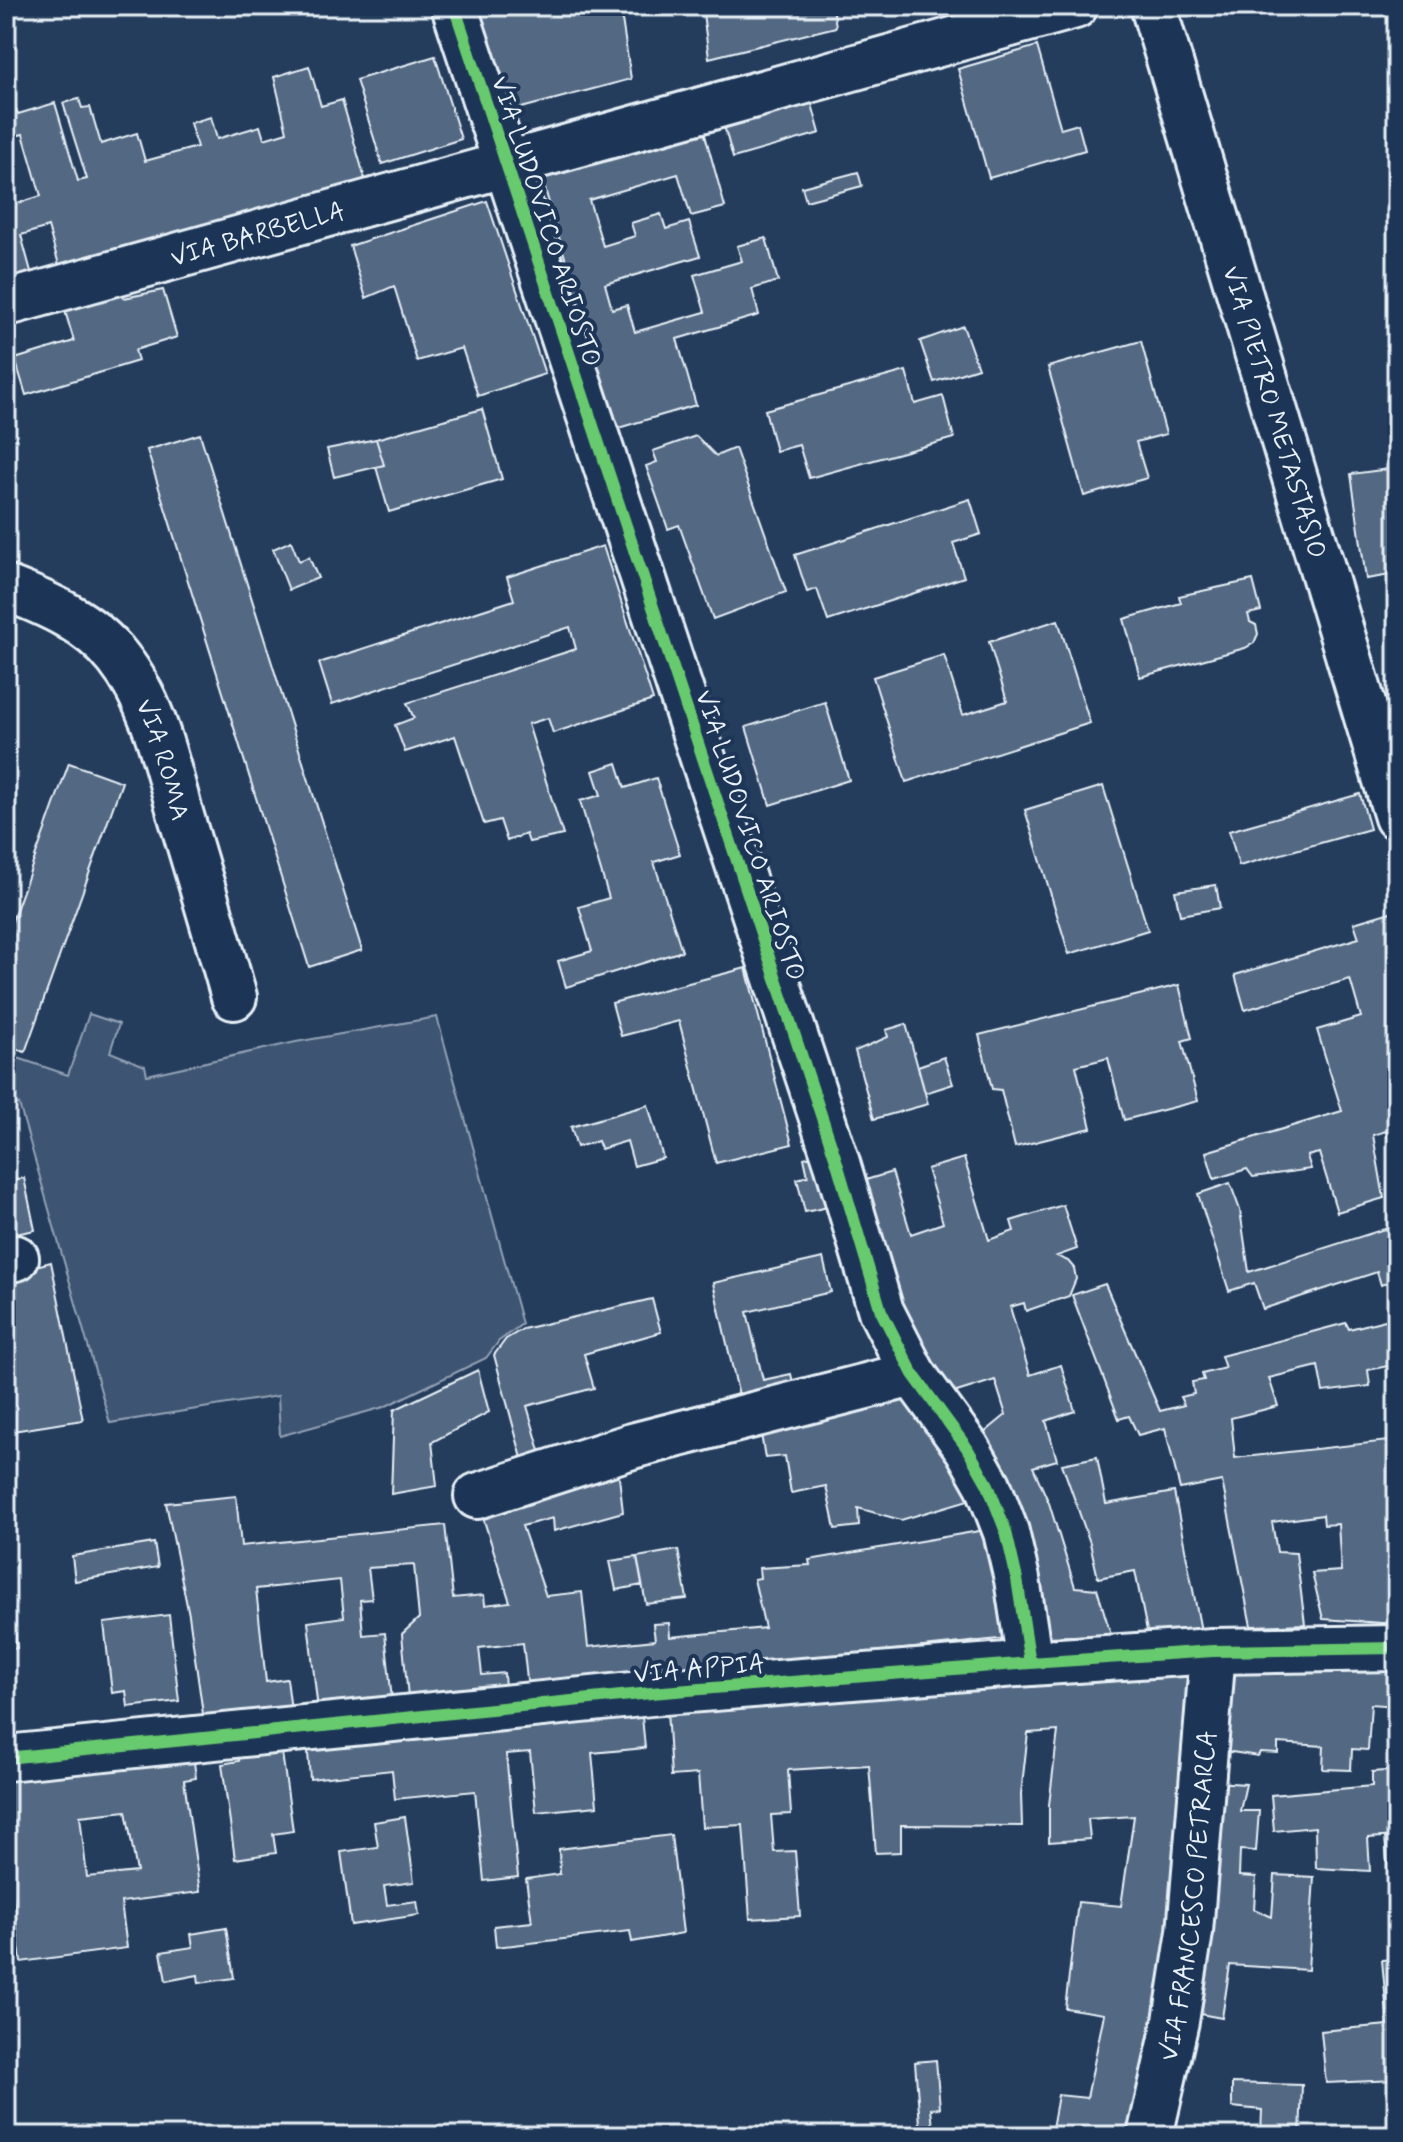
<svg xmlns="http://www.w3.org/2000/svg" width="1403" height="2142" font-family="Mynerve,sans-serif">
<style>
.green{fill:#3e5472;stroke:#93a2b5;stroke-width:2}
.building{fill:#536782;stroke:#e8f1f8;stroke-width:2;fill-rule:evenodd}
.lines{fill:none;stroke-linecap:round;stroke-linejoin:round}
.minor-casing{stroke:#e8f1f8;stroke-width:50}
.minor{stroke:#1d3557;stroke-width:44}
.cycleway-casing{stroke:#1d3557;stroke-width:17}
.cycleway{stroke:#67ca6e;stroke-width:12}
.labels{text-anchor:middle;stroke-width:8;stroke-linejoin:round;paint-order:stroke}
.street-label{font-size:26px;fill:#e8f1f8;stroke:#1d3557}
</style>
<rect width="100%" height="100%" fill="#253d5d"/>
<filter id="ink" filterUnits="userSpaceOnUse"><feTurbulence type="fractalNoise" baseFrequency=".0125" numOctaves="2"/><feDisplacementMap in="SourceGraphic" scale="16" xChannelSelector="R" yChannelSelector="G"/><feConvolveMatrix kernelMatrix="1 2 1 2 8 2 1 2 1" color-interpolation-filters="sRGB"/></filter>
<g filter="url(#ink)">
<path class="green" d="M 89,1014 L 119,1024 L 110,1052 L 145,1066 L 147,1075 L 296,1042 L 437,1017 L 522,1324 L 499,1341 L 486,1358 L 384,1407 L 280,1436 L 278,1396 L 110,1423 L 19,1104 L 6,1106 L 6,1054 L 68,1075 Z"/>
<path class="building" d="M 474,6 L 620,6 L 631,79 L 510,111 Z
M 702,6 L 833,6 L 836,27 L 709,58 Z
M 1037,46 L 1061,129 L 1078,124 L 1085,150 L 989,178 L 958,69 Z
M 435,56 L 461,139 L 382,164 L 356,80 Z
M 309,66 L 321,106 L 342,100 L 365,179 L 60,268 L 48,227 L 21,235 L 33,279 L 6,287 L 6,185 L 12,205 L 41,196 L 23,134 L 6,138 L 6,110 L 16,109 L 18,114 L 55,103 L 78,181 L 87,179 L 63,103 L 79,99 L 82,108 L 90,107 L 101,144 L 137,133 L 145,161 L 197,147 L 190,123 L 211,117 L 217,139 L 260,126 L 264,139 L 287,132 L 274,77 Z
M 810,97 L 820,133 L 733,158 L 723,122 Z
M 702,124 L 725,207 L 691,216 L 678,174 L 589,200 L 603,246 L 635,236 L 631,223 L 661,214 L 666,229 L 689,222 L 700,256 L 605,284 L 612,309 L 627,305 L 635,332 L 705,312 L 694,275 L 742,261 L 737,246 L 766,238 L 778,281 L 752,289 L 759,315 L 677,339 L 696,405 L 615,429 L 540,172 Z
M 858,172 L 862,186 L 806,201 L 802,187 Z
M 487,201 L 545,374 L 478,396 L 462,348 L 417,361 L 394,286 L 366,298 L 350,246 Z
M 121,290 L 124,298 L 163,290 L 177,337 L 135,350 L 138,361 L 26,395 L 15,359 L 74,341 L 65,311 Z
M 963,326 L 978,368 L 934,382 L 920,341 Z
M 1141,341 L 1166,434 L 1136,442 L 1147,478 L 1084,496 L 1048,367 Z
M 906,371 L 915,404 L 943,396 L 954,438 L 809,478 L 799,445 L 776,451 L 765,410 Z
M 482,409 L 502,479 L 389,512 L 376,467 L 384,465 L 376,439 Z
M 200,434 L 362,950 L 309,967 L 147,450 Z
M 696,436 L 716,456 L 735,448 L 786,592 L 713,619 L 679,525 L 668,529 L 646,466 L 657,462 L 653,451 Z
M 376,439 L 384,465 L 334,477 L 327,449 Z
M 1397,468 L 1397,574 L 1366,579 L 1351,474 Z
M 970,499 L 981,534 L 953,543 L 964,577 L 828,621 L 817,589 L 807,592 L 795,555 Z
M 291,541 L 299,561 L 309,557 L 318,578 L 289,590 L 273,549 Z
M 603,546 L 653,700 L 553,733 L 548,718 L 528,724 L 563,835 L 529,842 L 526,834 L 507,841 L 500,820 L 484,824 L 455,736 L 405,752 L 395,725 L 414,718 L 407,703 L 576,649 L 570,627 L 332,704 L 319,663 L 514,600 L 507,577 Z
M 1253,580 L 1261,611 L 1248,614 L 1250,622 L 1256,625 L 1258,634 L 1254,643 L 1245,648 L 1140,677 L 1124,619 L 1181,603 L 1179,596 Z
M 1058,620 L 1090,723 L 906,782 L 873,677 L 944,655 L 963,715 L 1007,701 L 989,642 Z
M 825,702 L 849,780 L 770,805 L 746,727 Z
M 69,763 L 122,782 L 25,1052 L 6,1046 L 6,938 Z
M 617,763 L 625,788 L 656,778 L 680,854 L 654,862 L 682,951 L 566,987 L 558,961 L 592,951 L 579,907 L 609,898 L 580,801 L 601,795 L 593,771 Z
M 1103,786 L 1148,930 L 1069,954 L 1025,810 Z
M 1360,794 L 1370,829 L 1239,866 L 1229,831 Z
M 1216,885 L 1220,908 L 1180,915 L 1175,891 Z
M 1394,911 L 1397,922 L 1397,1166 L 1386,1131 L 1373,1135 L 1384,1198 L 1337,1212 L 1319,1153 L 1307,1156 L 1311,1169 L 1253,1177 L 1247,1169 L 1214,1179 L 1206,1152 L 1342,1111 L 1317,1030 L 1361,1017 L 1350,979 L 1245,1010 L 1235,975 L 1359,938 L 1354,923 Z
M 746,968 L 792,1144 L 716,1163 L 679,1021 L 621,1036 L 612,1003 Z
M 1179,985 L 1192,1038 L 1182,1041 L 1198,1101 L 1124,1120 L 1108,1058 L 1076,1066 L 1091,1128 L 1015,1147 L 1001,1090 L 992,1089 L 979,1035 Z
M 906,1024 L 928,1104 L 874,1119 L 855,1051 L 888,1037 L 886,1030 Z
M 944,1057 L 953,1084 L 925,1093 L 918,1066 Z
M 648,1105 L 663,1158 L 634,1166 L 627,1141 L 601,1149 L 598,1141 L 577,1147 L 571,1127 Z
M 815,1155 L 828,1207 L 805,1212 L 797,1179 L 808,1176 L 804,1158 Z
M 964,1158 L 989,1240 L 1014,1231 L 1011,1221 L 1063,1205 L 1077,1249 L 1057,1256 L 1068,1261 L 1074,1268 L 1076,1279 L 1069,1296 L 1026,1311 L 1024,1303 L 1010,1307 L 1030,1375 L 1061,1365 L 1075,1411 L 1046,1421 L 1057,1460 L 1033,1467 L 1049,1503 L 1075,1587 L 1097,1589 L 1111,1635 L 1043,1637 L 973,1442 L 1006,1415 L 995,1380 L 947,1395 L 906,1345 L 856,1183 L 892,1172 L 911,1234 L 943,1223 L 927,1169 Z
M 24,1178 L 35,1230 L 6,1236 L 6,1182 Z
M 1230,1183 L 1240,1210 L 1249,1272 L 1397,1225 L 1397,1279 L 1381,1285 L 1377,1272 L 1263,1309 L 1254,1283 L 1229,1291 L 1198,1194 Z
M 823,1258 L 831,1292 L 747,1312 L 763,1380 L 791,1374 L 796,1396 L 742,1409 L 713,1283 Z
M 51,1262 L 83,1420 L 6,1432 L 6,1274 Z
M 1105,1284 L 1160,1411 L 1184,1405 L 1180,1397 L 1194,1394 L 1192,1382 L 1204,1380 L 1202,1374 L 1225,1368 L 1221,1356 L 1346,1323 L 1349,1329 L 1397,1317 L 1397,1349 L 1391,1351 L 1393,1365 L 1368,1370 L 1370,1386 L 1323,1392 L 1318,1366 L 1269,1378 L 1278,1406 L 1231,1418 L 1235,1458 L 1397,1440 L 1397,1624 L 1323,1619 L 1312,1573 L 1341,1571 L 1338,1524 L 1324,1525 L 1323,1515 L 1272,1522 L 1277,1552 L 1296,1553 L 1305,1624 L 1251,1626 L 1222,1481 L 1180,1489 L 1165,1428 L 1138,1435 L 1129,1416 L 1119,1419 L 1072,1295 Z
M 652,1299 L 661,1332 L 584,1354 L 594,1388 L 527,1406 L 545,1468 L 526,1473 L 494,1355 L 506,1339 L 523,1329 Z
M 478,1370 L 489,1412 L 432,1442 L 437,1486 L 391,1494 L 394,1410 Z
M 908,1398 L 975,1498 L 901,1520 L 858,1508 L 859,1526 L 835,1529 L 826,1486 L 791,1493 L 785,1456 L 765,1458 L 759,1422 Z
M 1097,1457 L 1106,1504 L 1174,1492 L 1201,1631 L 1149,1641 L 1135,1571 L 1098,1578 L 1090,1543 L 1062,1464 Z
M 617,1459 L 623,1512 L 554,1531 L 553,1518 L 522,1526 L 546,1596 L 582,1592 L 588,1647 L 655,1640 L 653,1624 L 669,1623 L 670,1637 L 765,1628 L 754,1579 L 760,1578 L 759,1568 L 810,1565 L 809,1560 L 997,1528 L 1008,1638 L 528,1689 L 523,1643 L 479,1648 L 482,1675 L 504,1673 L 505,1689 L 408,1697 L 402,1634 L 419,1618 L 414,1565 L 368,1568 L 372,1599 L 360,1600 L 363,1635 L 385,1633 L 393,1710 L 318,1710 L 308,1622 L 344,1617 L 340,1580 L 256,1589 L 266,1682 L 287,1679 L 292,1718 L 205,1728 L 189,1615 L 166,1503 L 236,1496 L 241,1546 L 445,1525 L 453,1598 L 484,1595 L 485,1605 L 510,1602 L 479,1505 Z
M 154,1543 L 158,1567 L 75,1581 L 72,1556 Z
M 678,1550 L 687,1599 L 646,1604 L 637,1557 Z
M 6,1551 L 17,1648 L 6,1649 Z
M 637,1557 L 642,1585 L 616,1590 L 610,1561 Z
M 169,1615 L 179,1701 L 128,1707 L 126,1691 L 112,1693 L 104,1623 Z
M 1397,1661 L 1397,1706 L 1371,1704 L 1368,1750 L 1352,1749 L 1351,1770 L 1323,1769 L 1324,1746 L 1278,1743 L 1278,1753 L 1260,1752 L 1258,1756 L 1225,1751 L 1217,1713 L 1236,1662 Z
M 1193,1676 L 1165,1981 L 1137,2136 L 1051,2134 L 1058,2095 L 1087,2098 L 1104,2014 L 1065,2008 L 1078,1902 L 1121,1906 L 1134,1816 L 1088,1819 L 1090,1839 L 1049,1842 L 1049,1805 L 1058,1731 L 1028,1733 L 1021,1794 L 1022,1826 L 901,1825 L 901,1852 L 876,1853 L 869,1765 L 788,1770 L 791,1814 L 771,1815 L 774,1852 L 795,1851 L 800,1916 L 750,1919 L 743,1825 L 702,1827 L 698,1774 L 671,1776 L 667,1710 Z
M 641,1706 L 645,1748 L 592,1753 L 597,1806 L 536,1812 L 530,1752 L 506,1754 L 518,1877 L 484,1881 L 475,1791 L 395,1799 L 392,1770 L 310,1779 L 307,1740 Z
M 281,1746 L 293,1831 L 273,1834 L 276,1853 L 235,1859 L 222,1764 L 239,1761 L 241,1752 Z
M 193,1754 L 196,1778 L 184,1780 L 200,1892 L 121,1902 L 127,1948 L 21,1962 L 6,1846 L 6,1779 ZM 126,1811 L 137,1872 L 87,1877 L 80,1816 Z
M 1397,1770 L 1397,1836 L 1368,1838 L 1370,1871 L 1316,1868 L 1315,1827 L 1274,1831 L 1271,1795 L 1372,1786 L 1372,1772 Z
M 1214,1782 L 1246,1784 L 1240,1811 L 1259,1811 L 1256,1851 L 1240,1850 L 1239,1876 L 1256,1877 L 1254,1909 L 1272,1917 L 1275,1875 L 1314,1877 L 1308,1970 L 1230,1965 L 1222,2018 L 1189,2012 Z
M 405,1817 L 414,1882 L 384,1886 L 387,1905 L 417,1901 L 419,1915 L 351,1925 L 341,1852 L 378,1847 L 374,1822 Z
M 671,1835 L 683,1933 L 632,1942 L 630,1931 L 496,1947 L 494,1926 L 532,1922 L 526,1879 L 560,1874 L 559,1849 Z
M 1397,1836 L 1397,1889 L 1390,1891 L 1385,1837 Z
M 226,1928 L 234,1978 L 199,1983 L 198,1975 L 166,1981 L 161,1952 L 193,1947 L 191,1934 Z
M 1397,1959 L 1397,2080 L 1326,2083 L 1321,2031 L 1388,2025 L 1382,1960 Z
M 936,2060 L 940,2108 L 931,2109 L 934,2136 L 921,2136 L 915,2062 Z
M 1232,2083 L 1302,2085 L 1300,2136 L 1261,2136 L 1262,2110 L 1232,2107 Z"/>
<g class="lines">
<defs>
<g id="minor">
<path d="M 454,6 L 837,1163 L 881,1311 L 913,1374 L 967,1448 L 988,1485 L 1006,1532 L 1017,1579 L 1030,1663"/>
<path id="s1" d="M 1153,6 L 1397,817"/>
<path id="s2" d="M 11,302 L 1075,6"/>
<path id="s3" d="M 6,588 C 48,604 90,622 118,658 C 154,703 166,762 181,816 C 199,876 217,936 234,997"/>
<path d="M 6,1260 L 16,1258"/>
<path d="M 477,1496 L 632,1446 L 913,1374"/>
<path d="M 6,1758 L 651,1693 L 1030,1663 L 1213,1651 L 1397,1648"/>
<path id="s4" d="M 1150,2136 L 1176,2021 L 1190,1932 L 1213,1651"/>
</g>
</defs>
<use href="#minor" class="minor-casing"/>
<use href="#minor" class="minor"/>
<defs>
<path id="cycleway" d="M 454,6 L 837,1163 L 881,1311 L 913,1374 L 967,1448 L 988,1485 L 1006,1532 L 1017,1579 L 1030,1663
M 6,1758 L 651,1693 L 1030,1663 L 1213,1651 L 1397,1648"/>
</defs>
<use href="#cycleway" class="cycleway-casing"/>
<use href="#cycleway" class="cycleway"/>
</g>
</g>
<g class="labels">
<g class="street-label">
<text transform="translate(547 221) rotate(72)" y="9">VIA LUDOVICO ARIOSTO</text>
<text dy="9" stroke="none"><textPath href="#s2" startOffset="256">VIA BARBELLA</textPath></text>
<text dy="9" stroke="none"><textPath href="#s1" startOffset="424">VIA PIETRO METASTASIO</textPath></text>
<text dy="9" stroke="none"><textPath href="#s3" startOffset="246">VIA ROMA</textPath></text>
<text transform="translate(751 835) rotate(72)" y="9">VIA LUDOVICO ARIOSTO</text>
<text transform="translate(699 1668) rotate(-5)" y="9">VIA APPIA</text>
<text dy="9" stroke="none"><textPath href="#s4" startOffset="244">VIA FRANCESCO PETRARCA</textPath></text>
</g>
</g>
<rect width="1403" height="2142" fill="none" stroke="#1d3557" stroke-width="32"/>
<rect x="16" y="16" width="1371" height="2110" fill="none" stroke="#e8f1f8" stroke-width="3" filter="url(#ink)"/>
</svg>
